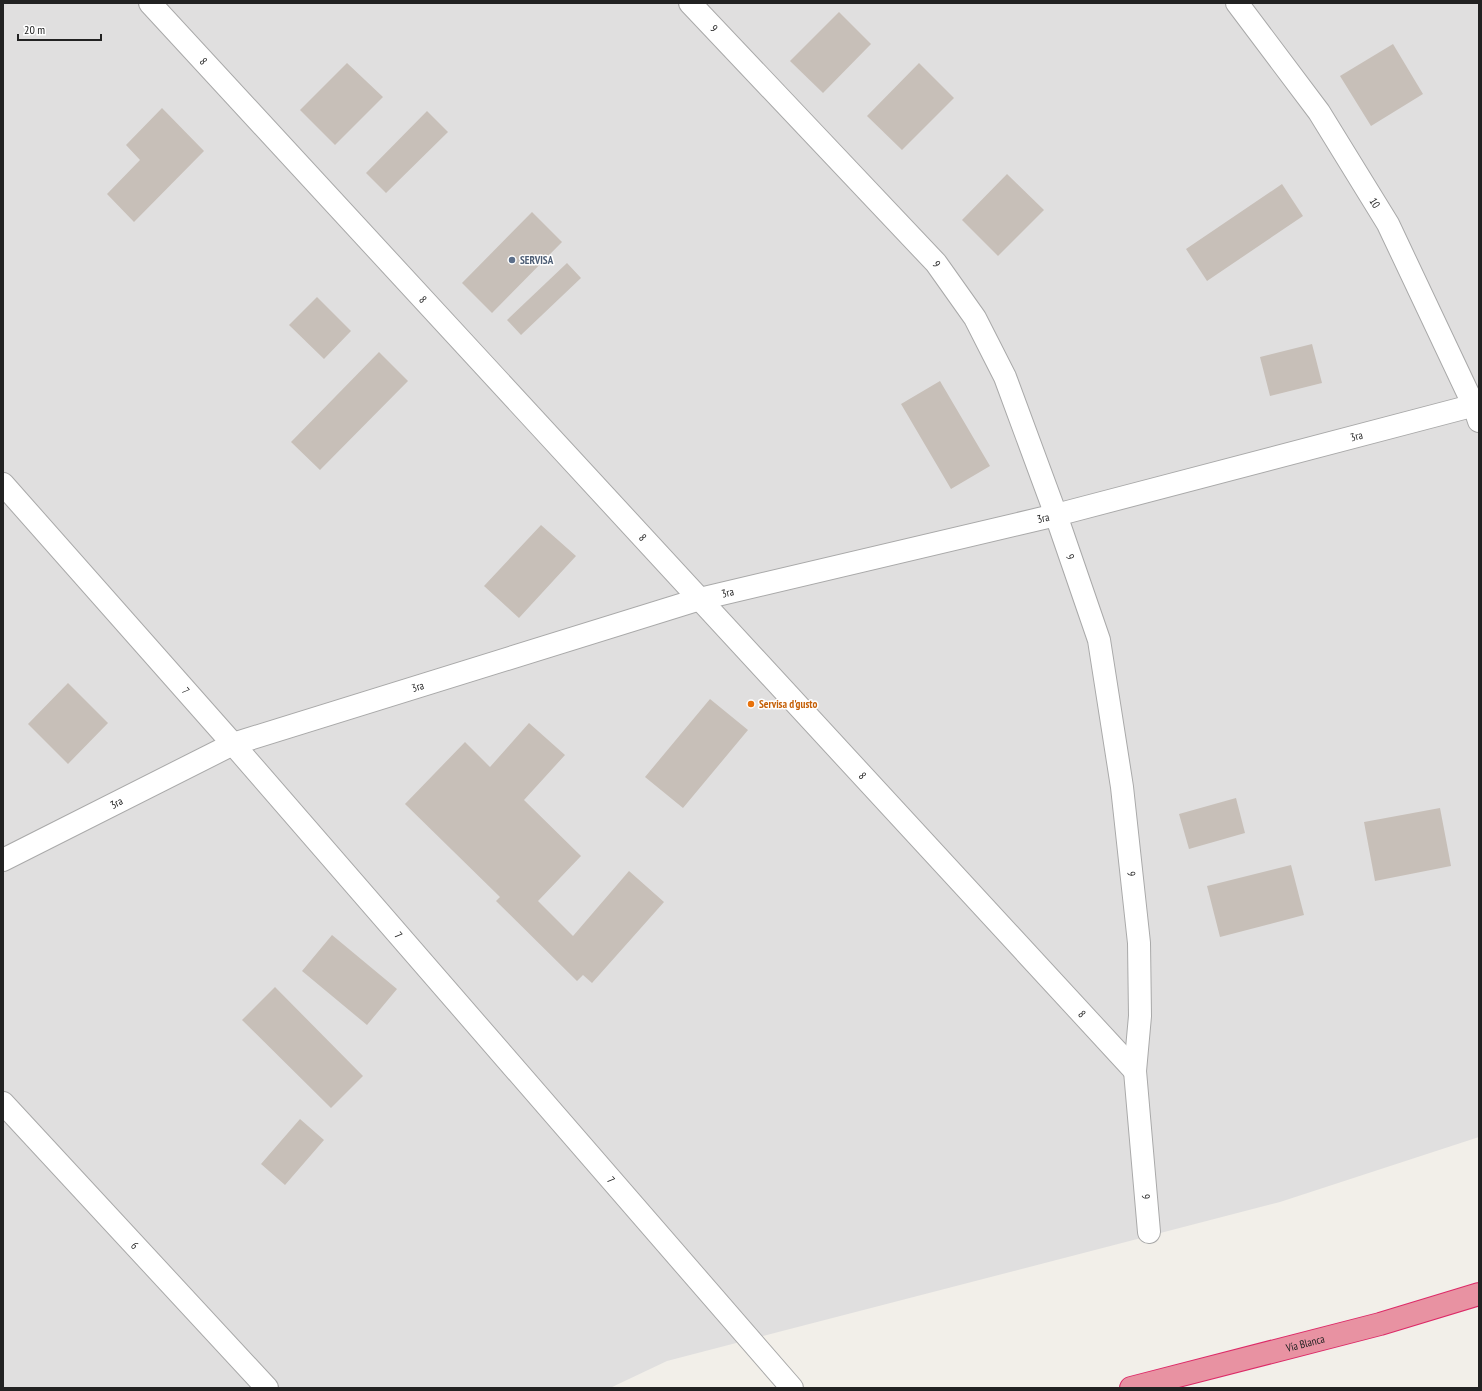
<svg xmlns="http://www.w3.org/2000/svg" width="1482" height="1391" font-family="'PT Sans Narrow',sans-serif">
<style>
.residential{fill:#e0dfdf}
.building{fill:#c7bfb8}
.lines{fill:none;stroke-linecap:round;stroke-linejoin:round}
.street-casing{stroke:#a9a9a9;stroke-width:24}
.highway-casing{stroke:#dc2a67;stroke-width:24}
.street{stroke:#fff;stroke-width:22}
.highway{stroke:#e892a2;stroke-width:22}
.service-dot{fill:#5c6f8a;stroke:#fff;stroke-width:1.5}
.food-dot{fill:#e8710a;stroke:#fff;stroke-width:1.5}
.labels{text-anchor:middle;stroke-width:3;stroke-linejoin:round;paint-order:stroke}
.street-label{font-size:11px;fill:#222;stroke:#fff}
.service-label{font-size:11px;font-weight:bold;fill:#4e5e75;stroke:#fff;text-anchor:start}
.food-label{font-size:11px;font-weight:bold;fill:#c56008;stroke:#fff;text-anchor:start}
</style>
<rect width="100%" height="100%" fill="#f2efe9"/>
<path class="residential" d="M 3,3 L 1479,3 L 1479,1137 L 1280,1202 L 667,1361 L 610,1388 L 3,1388 Z"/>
<path class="building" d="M 839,12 L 871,44 L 823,93 L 790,61 Z
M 1393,44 L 1423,94 L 1371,126 L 1340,76 Z
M 347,63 L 383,97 L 335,145 L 300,110 Z
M 919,63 L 954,98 L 902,150 L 867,116 Z
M 162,108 L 204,151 L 134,222 L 107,194 L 140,160 L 126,145 Z
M 427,111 L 448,132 L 386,193 L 366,173 Z
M 1007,174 L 1044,210 L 998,256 L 962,220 Z
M 1282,184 L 1303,216 L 1207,281 L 1186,249 Z
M 532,212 L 562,242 L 492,313 L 462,283 Z
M 567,263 L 581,278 L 521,335 L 507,320 Z
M 317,297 L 351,331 L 324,359 L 289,325 Z
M 1312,344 L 1322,383 L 1270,396 L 1260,357 Z
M 379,352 L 408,381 L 320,470 L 291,442 Z
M 940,381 L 990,466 L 951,489 L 901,404 Z
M 541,525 L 576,556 L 519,618 L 484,586 Z
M 68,683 L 108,723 L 68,764 L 28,724 Z
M 710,699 L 748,730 L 683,808 L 645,777 Z
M 529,723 L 565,755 L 524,800 L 581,856 L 538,901 L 573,936 L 629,871 L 664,902 L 592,983 L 583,975 L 577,981 L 496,901 L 500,897 L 405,804 L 465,742 L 490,767 Z
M 1236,798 L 1245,833 L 1189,849 L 1179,814 Z
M 1440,808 L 1451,866 L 1375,881 L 1364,822 Z
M 1291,865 L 1304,915 L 1220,937 L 1207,886 Z
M 332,935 L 397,989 L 367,1025 L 302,971 Z
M 275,987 L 363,1076 L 331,1108 L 242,1020 Z
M 300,1119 L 324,1140 L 285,1185 L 261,1164 Z"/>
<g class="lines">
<defs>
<g id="street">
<path id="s1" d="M 150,3 L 1135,1071"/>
<path id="s2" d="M 690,3 L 936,263 L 975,318 L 1005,377 L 1056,515 L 1099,640 L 1122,787 L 1139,943 L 1140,1016 L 1135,1071 L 1149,1232"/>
<path id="s3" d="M 1237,3 L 1319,112 L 1388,224 L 1474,406 L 1479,421"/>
<path id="s4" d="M 3,484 L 233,744 L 792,1388"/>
<path id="s5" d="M 3,860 L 233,744 L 700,599 L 1056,515 L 1479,404"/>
<path id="s6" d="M 3,1103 L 267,1388"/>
</g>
<g id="highway">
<path id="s7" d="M 1131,1388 L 1380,1324 L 1479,1294"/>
</g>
</defs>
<use href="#street" class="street-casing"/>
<use href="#highway" class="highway-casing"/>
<use href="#street" class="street"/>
<use href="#highway" class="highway"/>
</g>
<circle class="service-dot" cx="512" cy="260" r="4"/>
<circle class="food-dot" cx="751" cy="704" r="4"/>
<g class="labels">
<g class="street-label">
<text dy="4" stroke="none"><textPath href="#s2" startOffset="35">9</textPath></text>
<text dy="4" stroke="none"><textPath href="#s1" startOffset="79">8</textPath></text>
<text dy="4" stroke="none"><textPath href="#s3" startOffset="243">10</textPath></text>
<text dy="4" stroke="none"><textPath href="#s2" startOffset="359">9</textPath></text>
<text dy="4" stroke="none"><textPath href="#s1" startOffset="403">8</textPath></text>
<text dy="4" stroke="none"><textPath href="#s5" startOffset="1423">3ra</textPath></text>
<text dy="4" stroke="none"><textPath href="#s5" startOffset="1099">3ra</textPath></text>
<text dy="4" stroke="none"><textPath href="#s1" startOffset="727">8</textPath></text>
<text dy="4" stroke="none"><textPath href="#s2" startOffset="683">9</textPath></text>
<text dy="4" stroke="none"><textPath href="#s5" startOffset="775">3ra</textPath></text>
<text dy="4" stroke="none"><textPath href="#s5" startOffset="451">3ra</textPath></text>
<text dy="4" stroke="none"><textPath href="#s4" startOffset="276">7</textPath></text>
<text dy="4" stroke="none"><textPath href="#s1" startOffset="1051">8</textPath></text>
<text dy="4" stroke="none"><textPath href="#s5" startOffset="127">3ra</textPath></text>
<text dy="4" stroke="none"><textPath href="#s2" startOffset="1007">9</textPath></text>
<text dy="4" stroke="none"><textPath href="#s4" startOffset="600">7</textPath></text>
<text dy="4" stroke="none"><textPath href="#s1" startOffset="1375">8</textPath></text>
<text dy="4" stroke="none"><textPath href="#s4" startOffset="924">7</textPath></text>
<text dy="4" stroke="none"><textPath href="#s2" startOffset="1331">9</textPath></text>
<text dy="4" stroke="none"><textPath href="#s6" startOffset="194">6</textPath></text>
<text dy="4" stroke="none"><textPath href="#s7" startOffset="180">Vía Blanca</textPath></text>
</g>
<g class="service-label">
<text x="520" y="264">SERVISA</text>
</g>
<g class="food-label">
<text x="759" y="708">Servisa d'gusto</text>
</g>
</g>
<rect width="1482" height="1391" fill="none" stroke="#222222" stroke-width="8"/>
<path d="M18 34v6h83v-6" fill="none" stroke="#222222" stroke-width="2"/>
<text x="24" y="34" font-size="12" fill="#222222" stroke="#ffffff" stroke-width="3" paint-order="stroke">20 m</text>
</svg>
